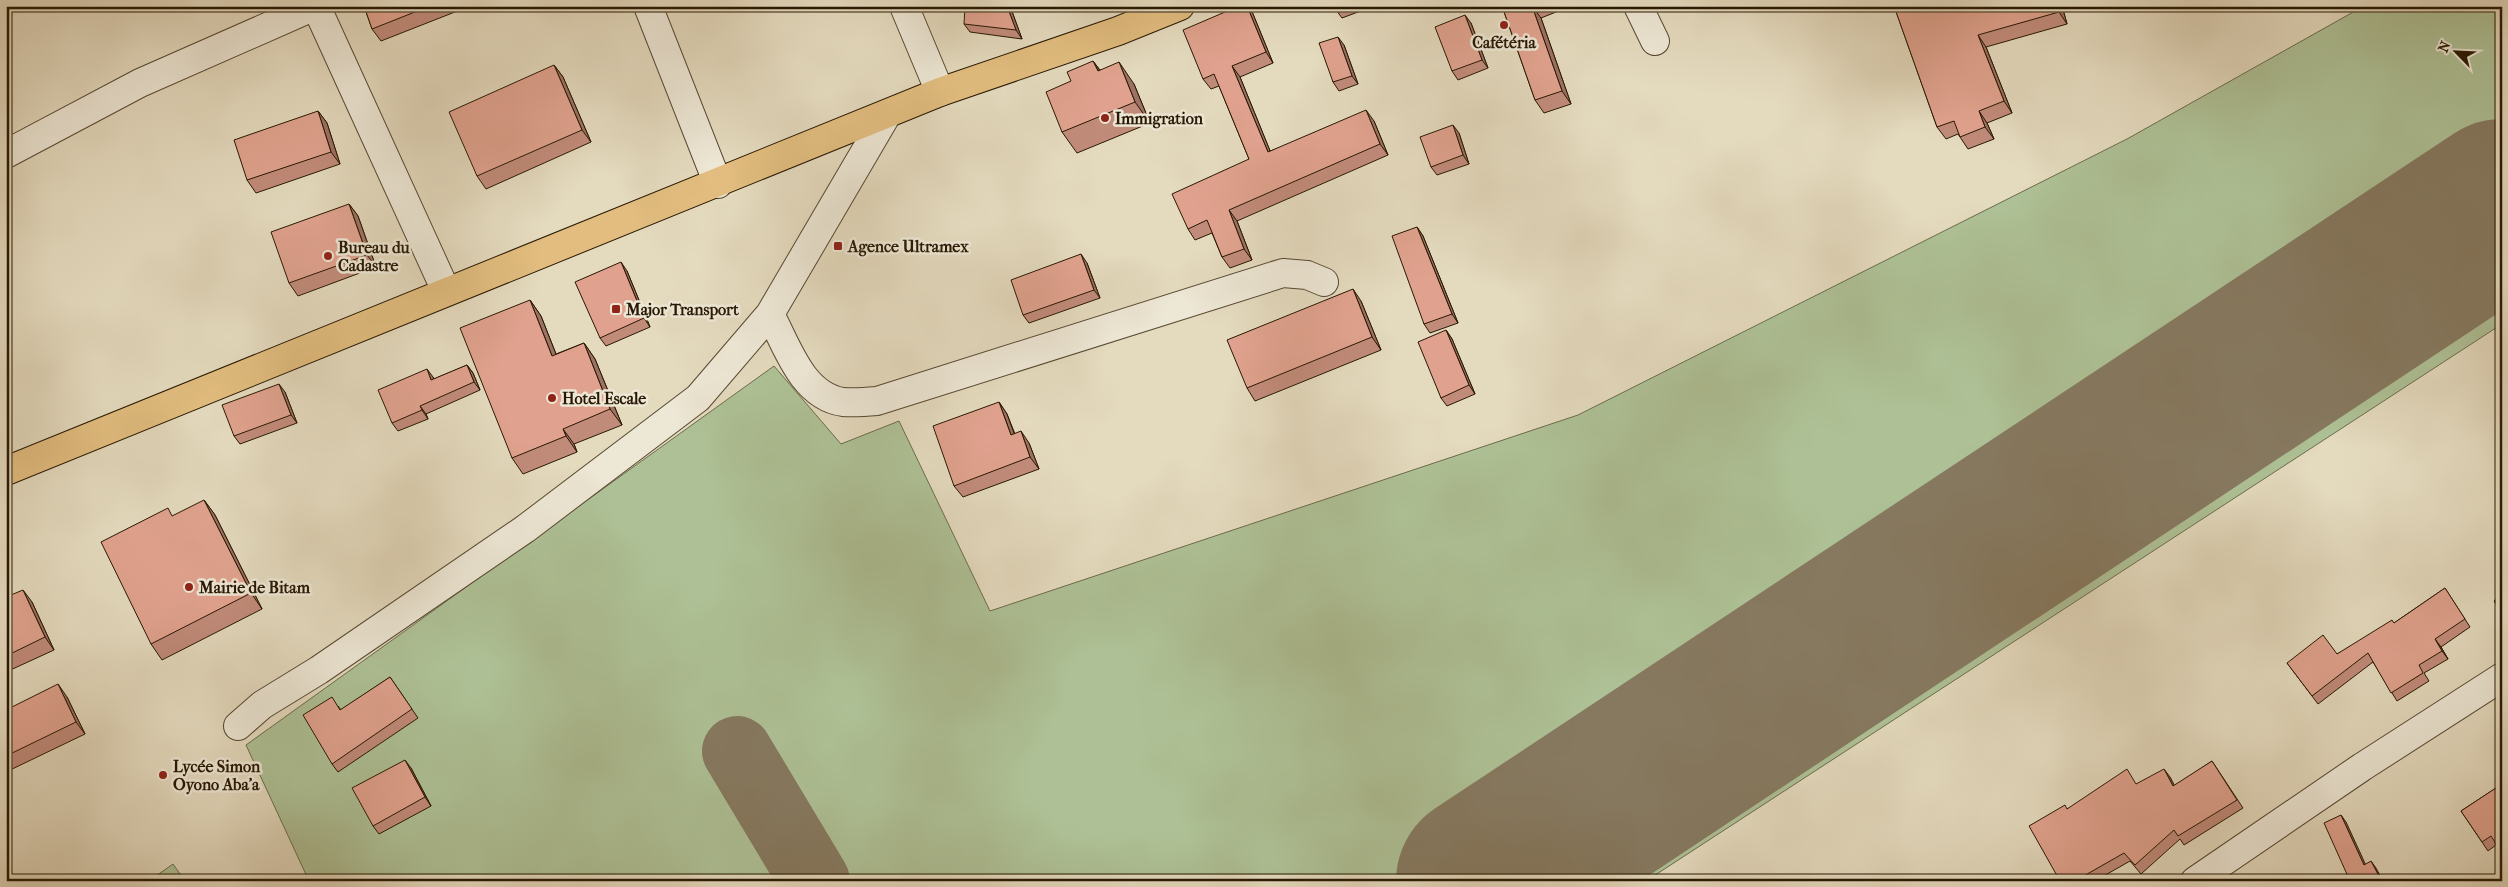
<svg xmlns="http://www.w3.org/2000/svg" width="2508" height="887" font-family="'IM FELL French Canon',serif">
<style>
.green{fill:#aec196;stroke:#6b6c4c}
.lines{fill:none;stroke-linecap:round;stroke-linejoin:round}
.taxiway{stroke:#867960;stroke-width:70}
.runway{stroke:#867960;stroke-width:174}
.minor-casing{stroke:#574832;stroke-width:30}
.highway-casing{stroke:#281803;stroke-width:30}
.minor{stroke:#ede7d5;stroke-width:28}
.highway{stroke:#e2bd7f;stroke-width:28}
.wall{fill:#c18b7a;stroke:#281803}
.shaded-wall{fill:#9d7163;stroke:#281803}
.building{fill:#e0a28e;stroke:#281803}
.poi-dot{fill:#8f2418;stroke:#ede7d5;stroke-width:2}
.labels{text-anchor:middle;stroke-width:5;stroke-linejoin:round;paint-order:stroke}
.poi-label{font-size:16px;font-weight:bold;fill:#281803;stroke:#ede7d5;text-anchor:start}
</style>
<rect width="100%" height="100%" fill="#e4dabe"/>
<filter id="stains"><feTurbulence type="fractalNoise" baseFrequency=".004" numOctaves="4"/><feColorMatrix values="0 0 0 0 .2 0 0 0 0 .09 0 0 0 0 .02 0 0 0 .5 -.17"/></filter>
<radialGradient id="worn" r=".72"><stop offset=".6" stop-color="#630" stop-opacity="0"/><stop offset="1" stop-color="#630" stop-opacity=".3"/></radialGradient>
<path class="green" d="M 2364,6 L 2502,6 L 2502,324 L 1646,881 L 309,881 L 246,745 L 774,366 L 841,444 L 899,421 L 990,611 L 1578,415 L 2127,139 Z
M 173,864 L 185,881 L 149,881 Z"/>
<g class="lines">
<path class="taxiway" d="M 737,751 L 815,881"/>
<path class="runway" d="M 1483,881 L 2502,206"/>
<defs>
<path id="minor" d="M 316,6 L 446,291
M 648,6 L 718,184
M 904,6 L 940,92
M 1638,6 L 1655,41
M 6,154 L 140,83 L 315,6
M 770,314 C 787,346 802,396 843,402 C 854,403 866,402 877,401 L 1283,273 L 1307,275 L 1324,282
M 238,726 L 262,705 L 319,670 L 525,529 L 698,398 L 770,314 L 886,116
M 2195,881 L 2362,767 L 2502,677"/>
<path id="highway" d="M 6,471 L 940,92 L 1118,31 L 1180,6"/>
</defs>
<use href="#minor" class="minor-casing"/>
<use href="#highway" class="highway-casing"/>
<use href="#minor" class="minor"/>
<use href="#highway" class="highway"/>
</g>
<path class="wall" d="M 364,6 L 458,6 L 460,10 L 381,41 L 372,29 Z
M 1010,6 L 1022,39 L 970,32 L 964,24 Z
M 1239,6 L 1248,6 L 1253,14 L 1273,63 L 1240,77 L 1270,151 L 1374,121 L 1388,155 L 1237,221 L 1252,260 L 1230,268 L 1222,257 L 1212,233 L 1195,240 L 1188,229 L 1249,159 L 1219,86 L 1211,89 L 1203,79 Z
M 1335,6 L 1366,6 L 1366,9 L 1342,18 L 1336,10 Z
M 1502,6 L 1571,6 L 1541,18 L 1571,104 L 1544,113 L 1535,100 Z
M 1894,6 L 2062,6 L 2067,24 L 1986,47 L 2012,113 L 1987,123 L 1994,139 L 1968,149 L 1958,134 L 1946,139 L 1937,127 Z
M 1471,23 L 1488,68 L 1458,80 L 1452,71 Z
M 1344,45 L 1358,84 L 1339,91 L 1333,82 Z
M 1093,61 L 1100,70 L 1134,84 L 1150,123 L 1077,153 L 1062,132 L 1071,81 Z
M 554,65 L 563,77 L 591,142 L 486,189 L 477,176 Z
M 318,111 L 327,123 L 340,164 L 256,193 L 247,180 Z
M 1459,133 L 1469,164 L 1437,175 L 1431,167 Z
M 349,204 L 358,216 L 376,267 L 298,296 L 289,283 Z
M 1417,227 L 1423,236 L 1458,323 L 1430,333 L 1424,324 Z
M 1087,263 L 1100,298 L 1029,323 L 1023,315 Z
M 627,271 L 650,327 L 606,346 L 600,338 Z
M 530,300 L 541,316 L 556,354 L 584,343 L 595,359 L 622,425 L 574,444 L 577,452 L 523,474 L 512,458 Z
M 1361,301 L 1381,350 L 1255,401 L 1247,388 Z
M 1446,330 L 1452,339 L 1475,394 L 1447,406 L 1441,398 Z
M 467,365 L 473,373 L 480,390 L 426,414 L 428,419 L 398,431 L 392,423 L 433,377 L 434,379 Z
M 285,392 L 297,423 L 240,444 L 234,436 Z
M 999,402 L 1007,414 L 1015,434 L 1029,443 L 1039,469 L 963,497 L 954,486 Z
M 204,500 L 215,515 L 262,609 L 162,660 L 151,644 Z
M 2445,588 L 2470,627 L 2441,647 L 2448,659 L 2424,673 L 2429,681 L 2397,701 L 2373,662 L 2318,704 L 2287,663 L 2337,654 L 2394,623 Z
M 6,597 L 32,602 L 54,650 L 6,672 Z
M 390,677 L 418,718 L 338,772 L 332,764 L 338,706 L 341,710 Z
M 67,697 L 85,734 L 6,772 L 6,710 Z
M 2212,761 L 2243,808 L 2184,845 L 2180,839 L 2141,874 L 2130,861 L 2095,881 L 2060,881 L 2067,809 L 2137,784 L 2170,777 L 2174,786 Z
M 411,768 L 431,806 L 379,834 L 373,826 Z
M 2502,784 L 2496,845 L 2488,851 L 2461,811 Z"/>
<path class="shaded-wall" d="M 1007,6 L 1010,6 L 1022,39 L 1016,30 Z
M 1247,6 L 1248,6 L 1253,14 L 1273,63 L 1266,52 Z
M 1532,6 L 1541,18 L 1571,104 L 1562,91 Z
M 2057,6 L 2062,6 L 2067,24 L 2059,12 Z
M 1465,15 L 1471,23 L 1488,68 L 1482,60 Z
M 1978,35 L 1986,47 L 2012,113 L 2004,101 Z
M 1338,37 L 1344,45 L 1358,84 L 1352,76 Z
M 1093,61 L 1108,82 L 1098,71 Z
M 1119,62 L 1134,84 L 1150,123 L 1135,102 Z
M 554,65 L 563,77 L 591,142 L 582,130 Z
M 1232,66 L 1240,77 L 1275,163 L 1268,152 Z
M 1366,110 L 1374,121 L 1388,155 L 1380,144 Z
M 318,111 L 327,123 L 340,164 L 331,152 Z
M 1979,111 L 1987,123 L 1994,139 L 1985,127 Z
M 1453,125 L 1459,133 L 1469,164 L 1463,155 Z
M 349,204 L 358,216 L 376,267 L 367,255 Z
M 1229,210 L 1237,221 L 1252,260 L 1244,249 Z
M 1417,227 L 1423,236 L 1458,323 L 1452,314 Z
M 1081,254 L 1087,263 L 1100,298 L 1094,290 Z
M 621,262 L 627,271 L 650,327 L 644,318 Z
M 1353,289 L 1361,301 L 1381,350 L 1372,337 Z
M 530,300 L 541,316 L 563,372 L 552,356 Z
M 1446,330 L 1452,339 L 1475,394 L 1469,385 Z
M 584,343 L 595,359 L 622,425 L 610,409 Z
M 467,365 L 473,373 L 480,390 L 474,382 Z
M 427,369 L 433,377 L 437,388 L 431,380 Z
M 279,384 L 285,392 L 297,423 L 291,415 Z
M 999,402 L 1007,414 L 1019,447 L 1011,435 Z
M 420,406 L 426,414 L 428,419 L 422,410 Z
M 563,429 L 574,444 L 577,452 L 566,436 Z
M 1021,431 L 1029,443 L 1039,469 L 1030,457 Z
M 204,500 L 215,515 L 262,609 L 251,593 Z
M 23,590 L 32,602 L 54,650 L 45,637 Z
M 2435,639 L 2441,647 L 2448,659 L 2442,651 Z
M 58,684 L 67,697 L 85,734 L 76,722 Z
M 405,760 L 411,768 L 431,806 L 425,797 Z
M 2164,769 L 2170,777 L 2179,794 L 2173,786 Z
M 2341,815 L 2346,822 L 2369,872 L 2364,865 Z
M 2371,861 L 2376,868 L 2383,881 L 2381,880 Z"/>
<path class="building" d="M 364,6 L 430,6 L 372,29 Z
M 965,6 L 1007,6 L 1016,30 L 964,24 Z
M 1239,6 L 1247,6 L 1266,52 L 1232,66 L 1268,152 L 1366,110 L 1380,144 L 1229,210 L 1244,249 L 1222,257 L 1207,220 L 1188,229 L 1172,194 L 1249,159 L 1214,74 L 1203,79 L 1183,30 Z
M 1335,6 L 1345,6 L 1336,10 Z
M 1502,6 L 1532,6 L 1562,91 L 1535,100 Z
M 1894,6 L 2057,6 L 2059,12 L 1978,35 L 2004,101 L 1979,111 L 1985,127 L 1960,137 L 1954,121 L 1937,127 Z
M 1465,15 L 1482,60 L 1452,71 L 1435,27 Z
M 1338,37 L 1352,76 L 1333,82 L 1319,43 Z
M 1093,61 L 1098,71 L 1119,62 L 1135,102 L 1062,132 L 1046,92 L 1071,81 L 1067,72 Z
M 554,65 L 582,130 L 477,176 L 449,112 Z
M 318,111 L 331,152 L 247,180 L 234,140 Z
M 1453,125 L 1463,155 L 1431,167 L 1420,137 Z
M 349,204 L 367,255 L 289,283 L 271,232 Z
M 1417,227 L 1452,314 L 1424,324 L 1392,236 Z
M 1081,254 L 1094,290 L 1023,315 L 1011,280 Z
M 621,262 L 644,318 L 600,338 L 575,282 Z
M 1353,289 L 1372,337 L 1247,388 L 1227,340 Z
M 530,300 L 552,356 L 584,343 L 610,409 L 563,429 L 566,436 L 512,458 L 460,328 Z
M 1446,330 L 1469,385 L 1441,398 L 1418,342 Z
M 467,365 L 474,382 L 420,406 L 422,410 L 392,423 L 378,390 L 427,369 L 431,380 Z
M 279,384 L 291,415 L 234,436 L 222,405 Z
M 999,402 L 1011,435 L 1021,431 L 1030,457 L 954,486 L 933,426 Z
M 204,500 L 251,593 L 151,644 L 101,542 L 168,508 L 172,516 Z
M 2445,588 L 2465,619 L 2435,639 L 2442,651 L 2419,665 L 2423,673 L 2391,693 L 2368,653 L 2312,696 L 2287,663 L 2323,635 L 2337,654 L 2392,620 L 2394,623 Z
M 23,590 L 45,637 L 6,656 L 6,597 Z
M 2502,595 L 2502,612 L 2494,601 Z
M 390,677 L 412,709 L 332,764 L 303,715 L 332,697 L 340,710 Z
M 58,684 L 76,722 L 6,756 L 6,710 Z
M 405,760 L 425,797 L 373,826 L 352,788 Z
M 2212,761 L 2237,800 L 2178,836 L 2174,830 L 2135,865 L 2124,853 L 2075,881 L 2060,881 L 2029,826 L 2065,805 L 2067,809 L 2127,769 L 2136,784 L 2164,769 L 2173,786 Z
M 2502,784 L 2502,853 L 2491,836 L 2482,842 L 2461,811 Z
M 2341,815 L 2364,865 L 2371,861 L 2381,880 L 2380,881 L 2350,881 L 2324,823 Z"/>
<g class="poi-dot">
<circle cx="1504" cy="25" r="5"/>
<circle cx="1105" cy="118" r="5"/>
<rect x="833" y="241" width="10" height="10" rx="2.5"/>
<circle cx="328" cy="256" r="5"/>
<rect x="611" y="304" width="10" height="10" rx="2.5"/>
<circle cx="552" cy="398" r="5"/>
<circle cx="189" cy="587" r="5"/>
<circle cx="163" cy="775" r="5"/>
</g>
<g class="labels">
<g class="poi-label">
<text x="1504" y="48" text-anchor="middle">Cafétéria</text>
<text x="1115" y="124">Immigration</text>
<text x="848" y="252">Agence Ultramex</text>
<text x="338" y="253">Bureau du<tspan x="338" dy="18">Cadastre</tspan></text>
<text x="626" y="315">Major Transport</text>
<text x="562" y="404">Hotel Escale</text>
<text x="199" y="593">Mairie de Bitam</text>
<text x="173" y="772">Lycée Simon<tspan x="173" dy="18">Oyono Aba'a</tspan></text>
</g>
</g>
<rect width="2508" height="887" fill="none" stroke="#e4dabe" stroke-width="25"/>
<rect x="8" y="8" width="2493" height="872" fill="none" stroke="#281803" stroke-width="2.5"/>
<rect x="12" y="12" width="2483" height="862" fill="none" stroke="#281803"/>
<g transform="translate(2456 52) rotate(294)" stroke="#ede7d5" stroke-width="4" paint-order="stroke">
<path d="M0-4L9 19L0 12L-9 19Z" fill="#281803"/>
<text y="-8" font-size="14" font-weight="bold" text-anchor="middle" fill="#281803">N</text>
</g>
<rect width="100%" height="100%" filter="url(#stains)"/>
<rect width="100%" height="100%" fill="url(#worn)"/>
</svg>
